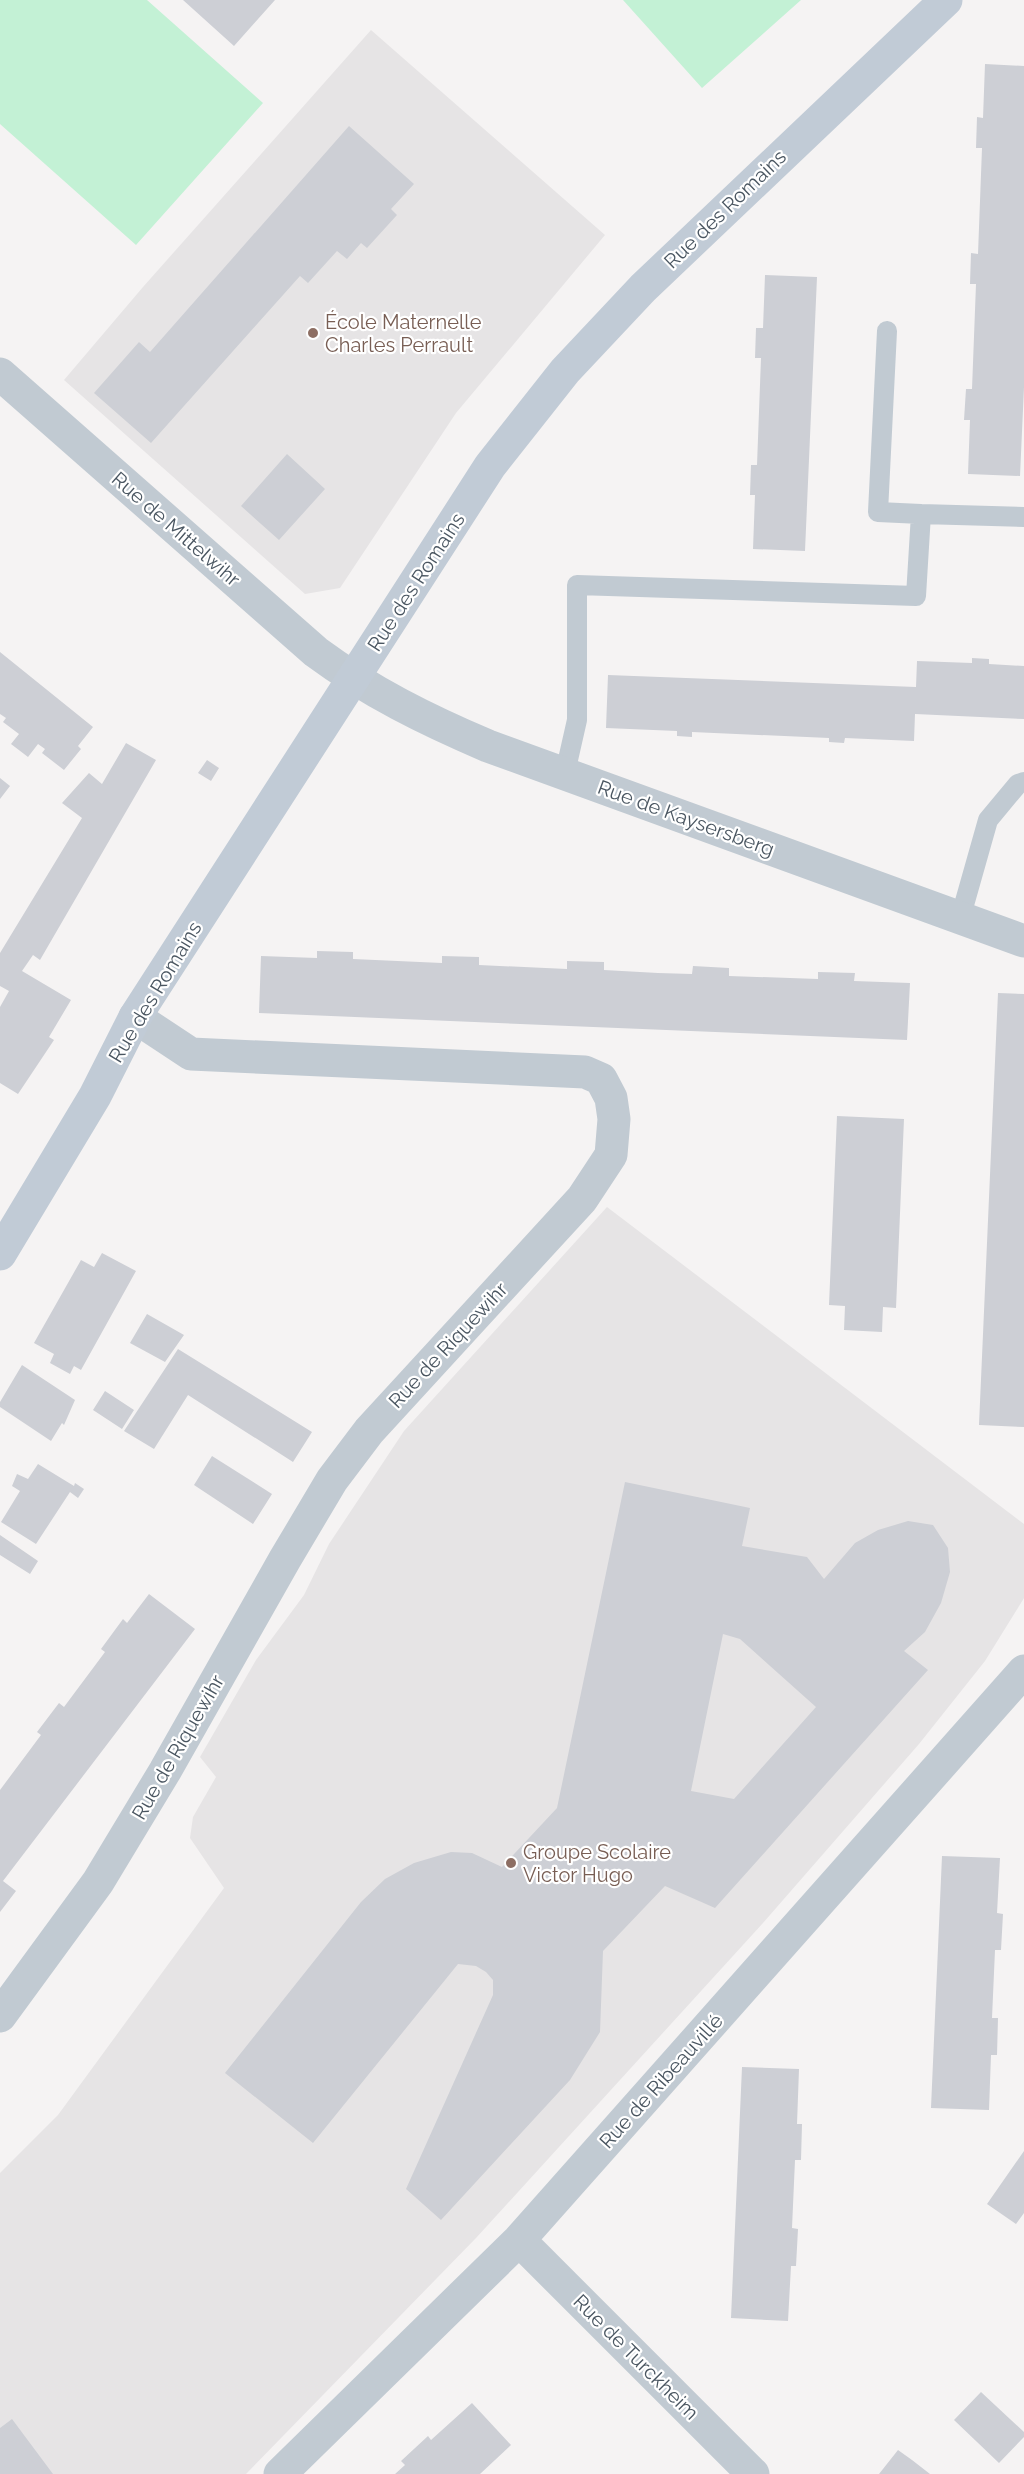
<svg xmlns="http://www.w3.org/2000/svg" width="1024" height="2474" font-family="Raleway,sans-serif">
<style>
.education{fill:#e6e4e5}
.green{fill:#c3f1d5}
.building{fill:#cdcfd5;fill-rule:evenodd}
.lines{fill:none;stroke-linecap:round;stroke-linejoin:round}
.lane{stroke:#c1cad2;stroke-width:20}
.street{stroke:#c1cad2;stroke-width:33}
.secondary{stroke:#c1cbd6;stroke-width:33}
.education-dot{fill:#8d6e63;stroke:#fff;stroke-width:2}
.labels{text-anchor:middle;stroke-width:4.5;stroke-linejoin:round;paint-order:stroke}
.street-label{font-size:20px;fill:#4a5661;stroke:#fff}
.education-label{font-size:20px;fill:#785e54;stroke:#fff;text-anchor:start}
</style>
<rect width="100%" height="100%" fill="#f5f3f3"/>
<path class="education" d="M 371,30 L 605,235 L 456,413 L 340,588 L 305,594 L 64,380 L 143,287 Z
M 607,1207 L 1024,1524 L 1024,1598 L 985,1661 L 919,1744 L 763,1923 L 476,2238 L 246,2474 L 0,2474 L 0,2173 L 58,2115 L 224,1888 L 190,1838 L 193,1817 L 216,1777 L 200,1757 L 256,1660 L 304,1595 L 329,1544 L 404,1431 Z"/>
<path class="green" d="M 0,0 L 147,0 L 263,103 L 136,245 L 0,124 Z
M 623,0 L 801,0 L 702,88 Z"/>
<path class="building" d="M 183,0 L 275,0 L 234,46 Z
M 985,64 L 1024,66 L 1024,387 L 1020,476 L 968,474 L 970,420 L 964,420 L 966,389 L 972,389 L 976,284 L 970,284 L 971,253 L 978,254 L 982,148 L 976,148 L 977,117 L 983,118 Z
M 349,126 L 414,184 L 391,209 L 397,215 L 367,248 L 361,243 L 347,259 L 337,251 L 308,283 L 300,276 L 151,443 L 94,393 L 139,342 L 150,352 Z
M 765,275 L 817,277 L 805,551 L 753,549 L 755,495 L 750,495 L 751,465 L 757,465 L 761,358 L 755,358 L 756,328 L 763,328 Z
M 287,454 L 325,489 L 279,540 L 241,506 Z
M 0,652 L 93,727 L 78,746 L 81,749 L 64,770 L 42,753 L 45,749 L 38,744 L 28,757 L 11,744 L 19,734 L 3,722 L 6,718 L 0,714 Z
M 972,658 L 989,659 L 989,664 L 1024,666 L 1024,719 L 915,714 L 914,741 L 845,738 L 844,743 L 829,742 L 829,738 L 692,732 L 692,737 L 677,736 L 677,731 L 606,728 L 608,675 L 916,687 L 917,661 L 972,663 Z
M 126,743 L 156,760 L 40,960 L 33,955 L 22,971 L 71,1000 L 49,1037 L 54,1040 L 18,1094 L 0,1083 L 0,1007 L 9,991 L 0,986 L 0,953 L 82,818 L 62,803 L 89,773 L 102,784 Z
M 207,760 L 219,768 L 211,781 L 198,773 Z
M 0,778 L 10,786 L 0,799 Z
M 317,951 L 353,952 L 353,959 L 442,963 L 442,956 L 479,957 L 479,965 L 567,969 L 567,961 L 604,962 L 604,970 L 658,973 L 692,974 L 693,966 L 729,968 L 729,976 L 818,979 L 818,972 L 855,973 L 854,981 L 910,983 L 907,1040 L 259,1013 L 261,956 L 317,958 Z
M 998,993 L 1024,994 L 1024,1427 L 979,1425 Z
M 837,1116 L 904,1119 L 896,1308 L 883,1307 L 882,1332 L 844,1330 L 845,1306 L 829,1305 Z
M 102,1253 L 136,1271 L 81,1370 L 74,1366 L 70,1374 L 50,1363 L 54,1354 L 34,1343 L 81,1260 L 94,1267 Z
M 147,1314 L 184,1335 L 165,1362 L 130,1343 Z
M 178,1349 L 312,1432 L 293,1462 L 188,1395 L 154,1449 L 124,1431 Z
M 22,1365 L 75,1400 L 64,1425 L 62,1423 L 51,1441 L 0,1407 L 0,1402 Z
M 105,1391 L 134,1410 L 122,1429 L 93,1410 Z
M 212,1456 L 272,1494 L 253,1524 L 194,1485 Z
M 38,1464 L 74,1486 L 75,1483 L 84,1489 L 78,1498 L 70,1492 L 36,1544 L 1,1522 L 20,1491 L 12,1486 L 17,1474 L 28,1479 Z
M 625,1482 L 750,1508 L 742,1546 L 807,1557 L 824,1579 L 855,1543 L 878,1530 L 908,1521 L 933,1525 L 948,1548 L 950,1572 L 941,1603 L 925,1632 L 904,1651 L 928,1670 L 715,1908 L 665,1886 L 603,1951 L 600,2032 L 570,2080 L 441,2220 L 406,2189 L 493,1995 L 493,1980 L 486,1972 L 476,1966 L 458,1964 L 313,2143 L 225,2073 L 361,1902 L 385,1879 L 414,1863 L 451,1852 L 472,1853 L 502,1867 L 557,1808 ZM 723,1634 L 740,1639 L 816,1707 L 734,1799 L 691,1791 Z
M 0,1535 L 38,1561 L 30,1574 L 0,1555 Z
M 149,1594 L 195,1629 L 3,1881 L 16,1891 L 0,1912 L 0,1790 L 41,1735 L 37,1732 L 59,1703 L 64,1707 L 105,1652 L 101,1649 L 123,1619 L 127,1623 Z
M 942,1856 L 1000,1858 L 997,1913 L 1003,1914 L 1001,1950 L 995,1950 L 992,2018 L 998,2018 L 997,2055 L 991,2055 L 989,2110 L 931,2108 Z
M 742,2067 L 799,2069 L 797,2124 L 802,2124 L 801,2160 L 795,2160 L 792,2228 L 798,2229 L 796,2266 L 791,2266 L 788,2321 L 731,2318 Z
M 1024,2151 L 1024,2213 L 1016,2224 L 987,2204 Z
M 981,2392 L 1024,2432 L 1024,2437 L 999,2463 L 954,2420 Z
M 472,2403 L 511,2445 L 480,2474 L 395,2474 L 405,2465 L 401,2461 L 428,2436 L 431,2440 Z
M 12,2419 L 53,2474 L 0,2474 L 0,2428 Z
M 898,2450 L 912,2460 L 930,2474 L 879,2474 Z"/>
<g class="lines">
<path class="lane" d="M 887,331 L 878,512 L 921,514
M 565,773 L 577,720 L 577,585 L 916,596 L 921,514 L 1024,517
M 960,919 L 988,820 L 1018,784 L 1024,782"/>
<path class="street" d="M 0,374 L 316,652 C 370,692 427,720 488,746 L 1024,941
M 0,2016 L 98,1882 L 165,1771 L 285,1559 L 332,1480 L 369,1431 L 582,1199 L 611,1155 L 614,1119 L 611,1098 L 601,1079 L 585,1072 L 191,1054 L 135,1017
M 519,2240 L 753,2474
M 280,2474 L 519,2240 L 1024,1671"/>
<path class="secondary" d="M 0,1254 L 95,1096 L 135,1017 L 490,466 L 565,371 L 643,288 L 946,0"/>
</g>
<g class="education-dot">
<circle cx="313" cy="333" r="6"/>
<circle cx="511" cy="1863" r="6"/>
</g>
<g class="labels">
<g class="street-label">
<text transform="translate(725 209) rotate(-44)" y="7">Rue des Romains</text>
<text transform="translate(176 529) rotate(41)" y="7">Rue de Mittelwihr</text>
<text transform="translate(416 582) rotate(-57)" y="7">Rue des Romains</text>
<text transform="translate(686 818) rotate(20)" y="7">Rue de Kaysersberg</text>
<text transform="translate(155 992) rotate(-59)" y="7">Rue des Romains</text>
<text transform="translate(448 1345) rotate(-47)" y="7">Rue de Riquewihr</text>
<text transform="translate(178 1747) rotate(-60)" y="7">Rue de Riquewihr</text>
<text transform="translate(661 2081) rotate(-48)" y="7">Rue de Ribeauvillé</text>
<text transform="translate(636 2357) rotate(45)" y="7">Rue de Turckheim</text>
</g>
<g class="education-label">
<text x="325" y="329">École Maternelle<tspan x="325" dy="23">Charles Perrault</tspan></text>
<text x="523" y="1859">Groupe Scolaire<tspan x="523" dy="23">Victor Hugo</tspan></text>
</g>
</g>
</svg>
